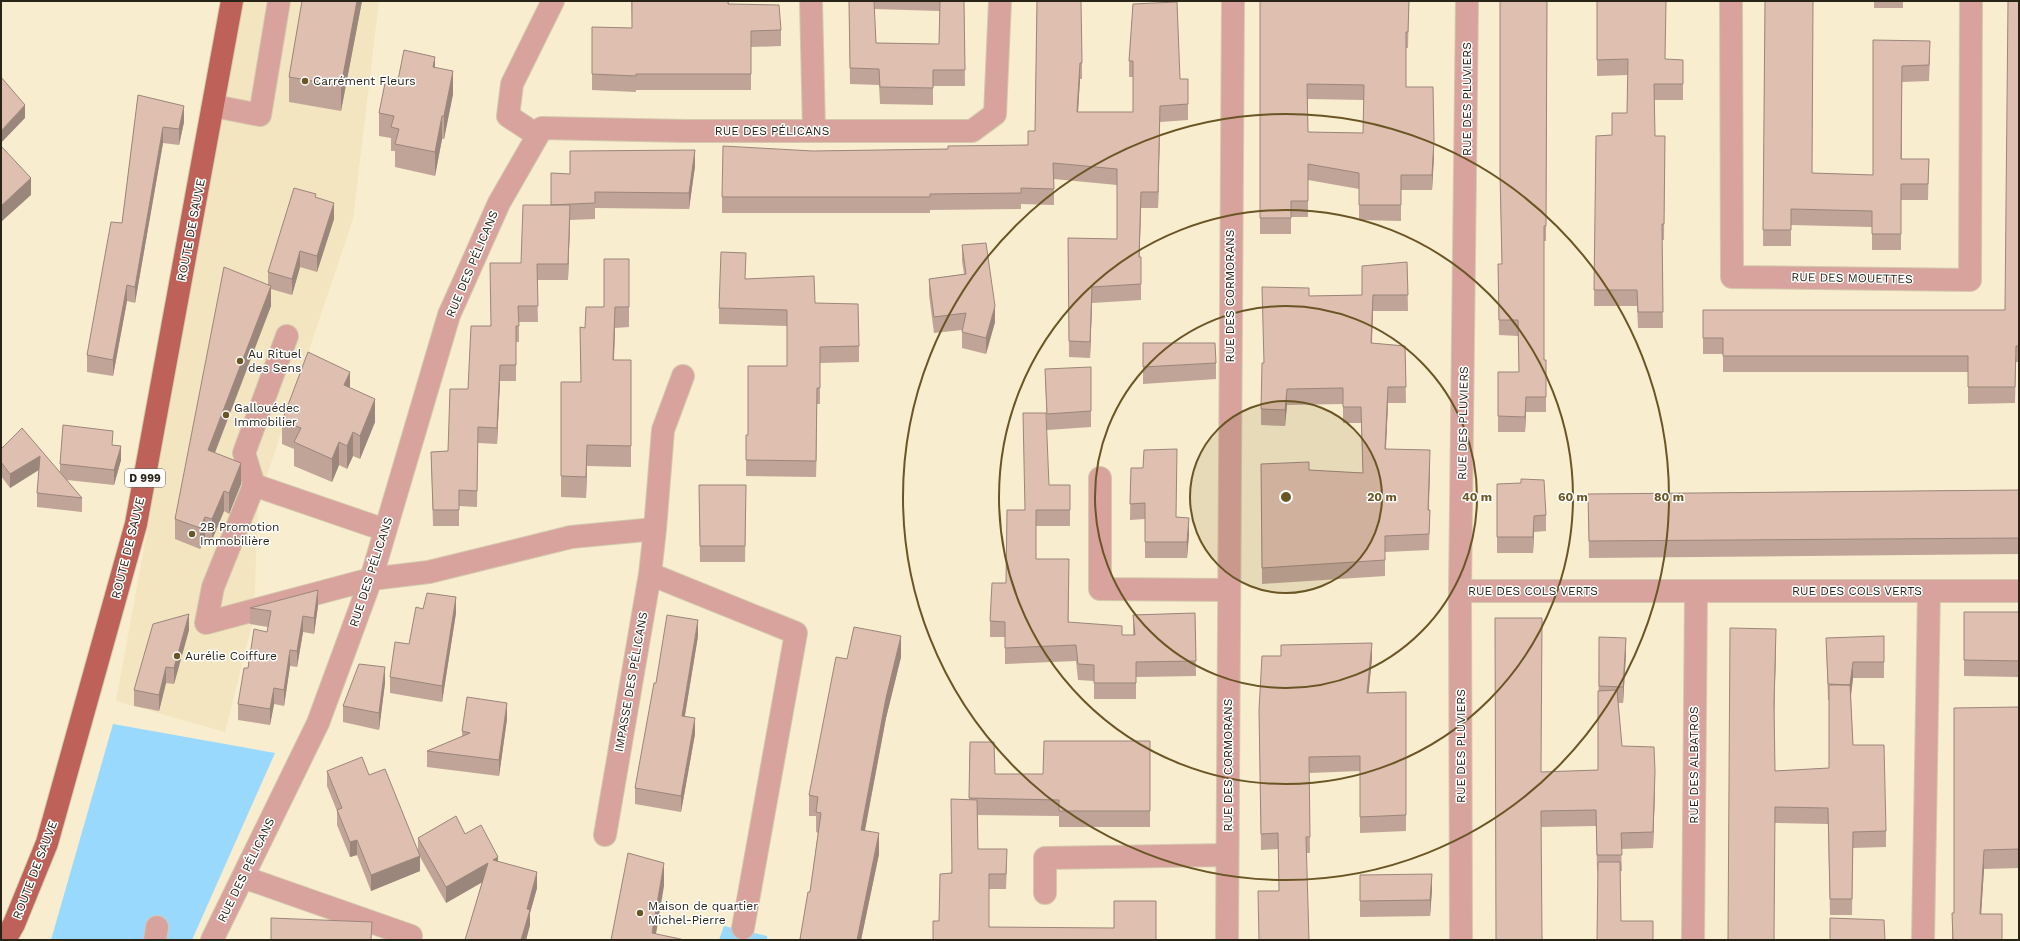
<svg xmlns="http://www.w3.org/2000/svg" width="2020" height="941" font-family="'Work Sans',sans-serif">
<style>
.built{fill:#f2e5bf}
.water{fill:#9ad9fe}
.lines{fill:none;stroke-linecap:round;stroke-linejoin:round}
.minor-casing{stroke:#d3c9ae;stroke-width:24}
.major-casing{stroke:#d3c9ae;stroke-width:24}
.minor{stroke:#d8a39c;stroke-width:22}
.major{stroke:#be6158;stroke-width:22}
.wall{fill:#bfa497;fill-rule:evenodd}
.shaded-wall{fill:#9b867b}
.building{fill:#debfb0;stroke:#9b867b;fill-rule:evenodd}
.ring{fill:none;stroke:#6a5624;stroke-width:2}
.poi-dot{fill:#6a5624;stroke:#fff;stroke-width:1.5}
.labels{text-anchor:middle;stroke-width:3;stroke-linejoin:round;paint-order:stroke}
.shield{fill:#fff;stroke:#68665d;stroke-width:1}
.shield-label{font-size:11px;font-weight:bold;fill:#282418}
.poi-label{font-size:12px;fill:#282418;stroke:#fff;text-anchor:start}
.street-label{font-size:12px;fill:#282418;stroke:#fff}
.centre{fill:#6a5624;stroke:#fff;stroke-width:2}
.ring-label{font-size:12px;text-anchor:middle;font-weight:bold;fill:#6a5624;stroke:#fff;stroke-width:3;stroke-linejoin:round;paint-order:stroke}
</style>
<rect width="100%" height="100%" fill="#f8edcf"/>
<path class="built" d="M 244,1 L 379,1 L 353,219 L 258,502 L 254,617 L 225,732 L 116,701 Z"/>
<path class="water" d="M 113,724 L 275,753 L 192,940 L 51,940 Z
M 724,926 L 767,936 L 767,940 L 719,940 Z"/>
<g class="lines">
<defs>
<path id="minor" d="M 811,1 L 814,131
M 1731,1 L 1732,277 L 1970,280 L 1971,1
M 214,106 L 260,115 L 279,1
M 537,135 L 508,116 L 512,84 L 553,1
M 287,336 L 244,453 L 254,485 L 213,587 L 206,623 L 371,579 L 429,572 L 571,537 L 655,529 L 663,430 L 683,376
M 1100,478 L 1100,589 L 1228,590
M 254,485 L 385,530
M 650,574 L 796,633 L 743,928
M 1460,591 L 2019,591
M 605,835 L 650,574 L 655,529
M 243,877 L 411,936
M 1045,893 L 1045,858 L 1227,855
M 155,940 L 157,927
M 212,940 L 318,723 L 371,579 L 449,315 L 499,203 L 542,128 L 685,131 L 972,131 L 995,114 L 1000,1
M 1227,940 L 1233,1
M 1461,940 L 1460,591 L 1467,1
M 1693,940 L 1696,591
M 1923,940 L 1929,591"/>
<path id="major" d="M 5,940 L 14,924 L 47,843 L 136,524 L 232,1"/>
</defs>
<use href="#minor" class="minor-casing"/>
<use href="#major" class="major-casing"/>
<use href="#minor" class="minor"/>
<use href="#major" class="major"/>
</g>
<path class="wall" d="M 302,1 L 362,1 L 341,111 L 289,102 L 289,77 Z
M 631,1 L 729,1 L 729,4 L 781,30 L 781,46 L 751,47 L 751,90 L 636,90 L 636,92 L 592,90 L 592,27 L 632,28 Z
M 849,1 L 964,1 L 965,86 L 933,86 L 933,105 L 880,104 L 879,85 L 850,84 ZM 874,9 L 940,11 L 939,44 L 876,43 Z
M 1037,1 L 1082,63 L 1082,79 L 1080,79 L 1078,112 L 1133,112 L 1133,77 L 1129,77 L 1129,61 L 1133,4 L 1180,79 L 1188,79 L 1188,120 L 1160,122 L 1158,208 L 1141,208 L 1139,257 L 1141,257 L 1141,300 L 1092,303 L 1090,358 L 1069,357 L 1068,238 L 1117,239 L 1117,185 L 1054,179 L 1054,205 L 1021,204 L 1021,209 L 930,210 L 930,213 L 722,213 L 722,197 L 813,151 L 948,149 L 1028,145 L 1035,131 Z
M 1260,1 L 1409,1 L 1408,48 L 1406,48 L 1406,87 L 1434,156 L 1432,190 L 1401,190 L 1401,221 L 1359,220 L 1359,189 L 1308,180 L 1308,217 L 1291,217 L 1291,234 L 1260,234 ZM 1308,99 L 1364,100 L 1363,133 L 1308,132 Z
M 1500,1 L 1547,1 L 1546,241 L 1544,241 L 1544,360 L 1546,360 L 1546,412 L 1526,412 L 1525,432 L 1498,432 L 1498,372 L 1519,372 L 1518,336 L 1499,335 L 1498,264 L 1502,264 L 1500,188 Z
M 1597,1 L 1665,23 L 1665,59 L 1683,76 L 1683,100 L 1654,100 L 1655,136 L 1665,136 L 1664,240 L 1662,240 L 1663,328 L 1638,328 L 1637,306 L 1594,306 L 1596,136 L 1612,135 L 1627,113 L 1628,75 L 1597,76 Z
M 1765,1 L 1812,173 L 1873,175 L 1873,40 L 1930,57 L 1929,81 L 1902,82 L 1902,159 L 1929,159 L 1928,200 L 1901,200 L 1901,250 L 1872,250 L 1872,227 L 1791,225 L 1791,246 L 1763,246 Z
M 1874,1 L 1903,1 L 1903,8 L 1874,8 Z
M 2019,1 L 2019,362 L 2016,362 L 2015,403 L 1968,404 L 1968,372 L 1723,372 L 1723,354 L 1703,354 L 1703,310 L 2005,310 Z
M 435,67 L 453,94 L 444,139 L 442,139 L 435,176 L 395,167 L 395,151 L 391,151 L 391,138 L 379,136 L 379,113 L 398,80 Z
M 138,95 L 184,122 L 179,145 L 163,143 L 135,303 L 127,301 L 113,376 L 87,372 L 87,355 L 122,223 Z
M 695,166 L 689,209 L 595,208 L 595,219 L 570,220 L 568,280 L 537,280 L 538,322 L 519,322 L 519,342 L 516,342 L 516,381 L 500,381 L 497,444 L 478,443 L 477,507 L 459,506 L 459,526 L 433,526 L 431,452 L 448,451 L 468,389 L 490,326 L 551,205 L 570,174 Z
M 316,197 L 334,219 L 317,272 L 300,267 L 292,295 L 271,289 L 271,306 L 215,453 L 241,484 L 229,514 L 224,511 L 212,540 L 205,537 L 200,549 L 175,539 L 175,519 L 268,285 L 268,272 Z
M 962,245 L 995,322 L 986,354 L 962,348 L 962,330 L 934,333 L 929,295 L 929,279 L 964,274 L 962,261 Z
M 629,259 L 629,327 L 615,328 L 614,360 L 631,360 L 631,467 L 587,466 L 586,498 L 561,497 L 561,382 L 581,382 L 580,327 L 585,328 L 604,307 Z
M 1407,262 L 1408,311 L 1373,311 L 1372,343 L 1405,346 L 1406,403 L 1388,403 L 1386,449 L 1430,466 L 1429,510 L 1430,510 L 1429,550 L 1385,552 L 1385,576 L 1262,584 L 1261,464 L 1309,470 L 1363,473 L 1361,423 L 1343,423 L 1343,404 L 1287,405 L 1285,426 L 1261,425 L 1261,409 L 1264,363 L 1309,296 L 1362,295 Z
M 745,279 L 815,303 L 859,346 L 859,362 L 820,363 L 820,404 L 817,404 L 816,477 L 746,476 L 746,435 L 748,435 L 787,366 L 787,326 L 719,324 L 719,308 Z
M 1143,343 L 1216,363 L 1216,379 L 1143,384 Z
M 1045,369 L 1091,411 L 1091,427 L 1047,430 Z
M 350,388 L 375,422 L 360,459 L 353,456 L 347,469 L 339,465 L 332,482 L 294,466 L 294,449 L 282,444 L 282,421 Z
M 113,445 L 121,460 L 114,485 L 67,480 L 82,498 L 82,512 L 37,507 L 37,493 L 39,470 L 10,488 L 1,476 L 1,449 L 60,471 L 60,464 Z
M 1131,468 L 1176,517 L 1189,534 L 1187,558 L 1145,558 L 1145,519 L 1130,520 Z
M 1497,484 L 1546,515 L 1546,531 L 1534,532 L 1533,553 L 1497,553 Z
M 699,485 L 746,501 L 745,562 L 700,562 Z
M 1049,485 L 1070,485 L 1070,526 L 1036,526 L 1036,559 L 1069,574 L 1068,622 L 1122,635 L 1133,635 L 1133,615 L 1195,613 L 1196,676 L 1136,677 L 1136,699 L 1094,699 L 1094,681 L 1078,680 L 1076,661 L 1005,664 L 1005,637 L 990,637 L 990,621 L 1006,583 L 1025,510 Z
M 2019,490 L 2019,554 L 1589,558 L 1588,494 Z
M 318,606 L 314,634 L 303,632 L 297,667 L 290,666 L 284,706 L 274,704 L 270,725 L 238,720 L 238,704 L 248,668 L 267,632 L 268,627 L 250,624 L 250,608 Z
M 423,609 L 456,613 L 442,702 L 390,693 L 390,677 L 409,644 Z
M 1964,612 L 2019,612 L 2019,677 L 1964,676 Z
M 189,630 L 174,684 L 166,683 L 159,711 L 134,706 L 134,690 Z
M 698,636 L 685,716 L 695,734 L 681,812 L 635,804 L 635,788 L 656,683 Z
M 1599,637 L 1626,654 L 1623,703 L 1618,703 L 1622,746 L 1655,787 L 1653,848 L 1621,849 L 1622,871 L 1597,871 L 1596,826 L 1541,827 L 1496,940 L 1541,772 L 1598,770 Z
M 1826,638 L 1884,652 L 1884,678 L 1853,678 L 1851,697 L 1853,745 L 1886,831 L 1886,847 L 1853,848 L 1852,915 L 1830,915 L 1828,824 L 1775,823 L 1728,940 L 1776,645 L 1774,714 L 1775,771 L 1829,768 L 1829,700 L 1828,700 Z
M 901,657 L 886,718 L 865,831 L 879,854 L 861,940 L 800,940 L 808,892 L 810,892 L 818,833 L 816,832 L 816,816 L 809,816 L 809,795 L 847,659 Z
M 1372,659 L 1368,693 L 1406,692 L 1406,831 L 1360,833 L 1360,771 L 1309,773 L 1310,853 L 1307,853 L 1279,891 L 1278,849 L 1261,850 L 1259,710 Z
M 385,683 L 379,730 L 343,722 L 343,706 Z
M 2019,707 L 2019,868 L 1984,869 L 1981,914 L 2002,940 L 1952,940 L 1952,913 L 1954,913 Z
M 507,719 L 499,776 L 427,767 L 427,751 L 462,737 L 462,731 Z
M 1150,741 L 1150,827 L 1059,827 L 1059,816 L 978,815 L 978,849 L 1007,864 L 1006,889 L 989,889 L 989,927 L 1156,940 L 933,940 L 939,921 L 969,800 L 970,742 L 995,774 L 1043,774 Z
M 327,771 L 369,775 L 418,850 L 418,838 L 465,834 L 498,862 L 537,888 L 530,913 L 530,925 L 526,940 L 465,940 L 482,882 L 446,903 L 420,857 L 420,871 L 371,891 L 357,855 L 350,857 L 337,825 L 337,811 L 327,786 Z
M 1360,875 L 1432,890 L 1430,916 L 1360,917 Z"/>
<path class="shaded-wall" d="M 357,1 L 362,1 L 341,111 L 341,86 Z
M 435,57 L 435,80 L 433,67 Z
M 1080,63 L 1080,79 L 1077,128 L 1077,112 Z
M 453,71 L 453,94 L 444,139 L 444,116 Z
M 25,105 L 25,118 L 1,143 L 1,131 Z
M 184,106 L 184,122 L 179,145 L 179,129 Z
M 1160,106 L 1160,122 L 1158,208 L 1158,192 Z
M 442,116 L 442,139 L 435,176 L 435,152 Z
M 163,127 L 163,143 L 135,303 L 135,287 Z
M 1434,140 L 1434,156 L 1432,190 L 1432,175 Z
M 695,150 L 695,166 L 689,209 L 689,193 Z
M 31,178 L 31,195 L 1,222 L 1,206 Z
M 1141,192 L 1141,208 L 1139,273 L 1139,257 Z
M 334,203 L 334,219 L 317,272 L 317,256 Z
M 570,205 L 570,221 L 568,280 L 568,264 Z
M 300,251 L 300,267 L 292,295 L 292,279 Z
M 127,285 L 127,301 L 113,376 L 113,360 Z
M 271,286 L 271,306 L 208,470 L 208,450 Z
M 1092,287 L 1092,303 L 1090,358 L 1090,342 Z
M 1373,295 L 1373,311 L 1371,359 L 1371,343 Z
M 995,306 L 995,322 L 986,354 L 986,338 Z
M 615,307 L 615,328 L 613,381 L 613,360 Z
M 500,365 L 500,381 L 497,444 L 497,428 Z
M 350,372 L 350,395 L 344,385 Z
M 1388,387 L 1388,403 L 1385,465 L 1385,449 Z
M 817,388 L 817,404 L 816,477 L 816,461 Z
M 1287,389 L 1287,405 L 1285,426 L 1285,410 Z
M 1526,397 L 1526,412 L 1525,432 L 1525,417 Z
M 375,399 L 375,422 L 360,459 L 360,436 Z
M 353,432 L 353,456 L 347,469 L 347,446 Z
M 339,442 L 339,465 L 332,482 L 332,459 Z
M 587,445 L 587,466 L 586,498 L 586,477 Z
M 121,446 L 121,460 L 114,485 L 114,470 Z
M 1430,450 L 1430,466 L 1428,526 L 1428,510 Z
M 40,456 L 40,469 L 10,488 L 10,474 Z
M 241,463 L 241,484 L 229,514 L 229,493 Z
M 224,491 L 224,511 L 212,540 L 212,519 Z
M 1534,516 L 1534,532 L 1533,553 L 1533,537 Z
M 205,517 L 205,537 L 200,549 L 200,528 Z
M 1189,518 L 1189,534 L 1187,558 L 1187,542 Z
M 1069,559 L 1069,574 L 1068,638 L 1068,622 Z
M 318,590 L 318,606 L 314,634 L 314,618 Z
M 456,597 L 456,613 L 442,702 L 442,686 Z
M 189,614 L 189,630 L 174,684 L 174,668 Z
M 303,616 L 303,632 L 297,667 L 297,651 Z
M 698,620 L 698,636 L 682,732 L 682,716 Z
M 1776,629 L 1776,645 L 1774,720 L 1774,704 Z
M 901,636 L 901,657 L 886,718 L 861,850 L 861,830 L 886,698 Z
M 1626,638 L 1626,654 L 1623,703 L 1623,687 Z
M 1372,643 L 1372,659 L 1367,709 L 1367,693 Z
M 290,650 L 290,666 L 284,706 L 284,690 Z
M 1853,662 L 1853,678 L 1850,701 L 1850,685 Z
M 166,667 L 166,683 L 159,711 L 159,695 Z
M 385,667 L 385,683 L 379,730 L 379,713 Z
M 274,688 L 274,704 L 270,725 L 270,709 Z
M 507,703 L 507,719 L 499,776 L 499,760 Z
M 695,718 L 695,734 L 681,812 L 681,796 Z
M 1655,771 L 1655,787 L 1653,848 L 1653,832 Z
M 879,833 L 879,854 L 861,940 L 857,940 Z
M 357,840 L 357,855 L 350,857 L 350,842 Z
M 1984,850 L 1984,869 L 1980,932 L 1980,914 Z
M 420,856 L 420,871 L 371,891 L 371,875 Z
M 498,857 L 498,873 L 493,860 Z
M 488,863 L 488,879 L 446,903 L 446,887 Z
M 664,863 L 664,886 L 655,940 L 652,933 Z
M 537,872 L 537,888 L 530,913 L 530,925 L 526,940 L 521,940 L 527,909 Z
M 1432,874 L 1432,890 L 1430,916 L 1430,900 Z"/>
<path class="building" d="M 302,1 L 357,1 L 341,86 L 289,77 Z
M 632,1 L 728,1 L 728,4 L 779,5 L 781,30 L 751,31 L 751,74 L 636,74 L 636,76 L 592,74 L 592,27 L 632,28 Z
M 849,1 L 874,1 L 876,43 L 939,44 L 940,1 L 964,1 L 965,70 L 933,70 L 933,88 L 880,87 L 879,69 L 850,68 Z
M 1037,1 L 1081,1 L 1082,63 L 1080,63 L 1077,112 L 1133,112 L 1133,61 L 1129,61 L 1133,4 L 1177,2 L 1180,79 L 1188,79 L 1188,104 L 1160,106 L 1158,192 L 1141,192 L 1139,257 L 1141,257 L 1141,284 L 1092,287 L 1090,342 L 1069,341 L 1068,238 L 1117,239 L 1117,169 L 1053,163 L 1054,189 L 1021,188 L 1021,193 L 930,194 L 930,197 L 722,197 L 723,146 L 813,151 L 948,149 L 948,146 L 1028,145 L 1028,131 L 1035,131 Z
M 1260,1 L 1409,1 L 1408,32 L 1406,32 L 1406,87 L 1433,87 L 1434,140 L 1432,175 L 1401,175 L 1401,205 L 1359,205 L 1359,173 L 1308,164 L 1308,201 L 1291,201 L 1291,218 L 1260,218 ZM 1307,84 L 1364,85 L 1363,133 L 1308,132 Z
M 1500,1 L 1547,1 L 1546,226 L 1544,226 L 1544,360 L 1546,360 L 1546,397 L 1526,397 L 1525,417 L 1498,416 L 1498,372 L 1519,372 L 1518,320 L 1499,320 L 1498,264 L 1502,264 L 1500,173 Z
M 1597,1 L 1666,1 L 1665,59 L 1683,60 L 1683,84 L 1654,84 L 1655,136 L 1665,136 L 1664,224 L 1662,224 L 1663,312 L 1638,312 L 1637,290 L 1594,290 L 1596,136 L 1612,135 L 1612,113 L 1627,113 L 1628,59 L 1597,60 Z
M 1765,1 L 1813,1 L 1812,173 L 1873,175 L 1873,40 L 1930,41 L 1929,65 L 1902,66 L 1901,159 L 1929,159 L 1928,184 L 1901,184 L 1901,234 L 1872,234 L 1872,211 L 1791,209 L 1791,230 L 1763,230 Z
M 2008,1 L 2019,1 L 2019,346 L 2016,346 L 2015,387 L 1968,387 L 1968,356 L 1723,356 L 1723,338 L 1703,338 L 1703,310 L 2005,310 Z
M 404,50 L 435,57 L 433,67 L 453,71 L 444,116 L 442,116 L 435,152 L 395,144 L 399,129 L 391,127 L 394,116 L 379,113 L 386,78 L 398,80 Z
M 1,77 L 25,105 L 1,131 Z
M 138,95 L 184,106 L 179,129 L 163,127 L 135,287 L 127,285 L 113,360 L 87,355 L 111,222 L 122,223 Z
M 1,146 L 31,178 L 1,206 Z
M 695,150 L 689,193 L 595,192 L 595,203 L 551,205 L 551,173 L 570,174 L 570,151 Z
M 294,188 L 316,194 L 315,197 L 334,203 L 317,256 L 300,251 L 292,279 L 268,272 Z
M 523,205 L 570,205 L 568,264 L 537,264 L 538,306 L 518,306 L 519,326 L 516,326 L 516,365 L 500,365 L 497,428 L 478,427 L 477,491 L 459,490 L 459,510 L 433,510 L 431,452 L 448,451 L 450,389 L 468,389 L 471,326 L 491,326 L 490,263 L 521,263 Z
M 986,243 L 995,306 L 986,338 L 962,332 L 966,313 L 934,317 L 929,279 L 966,274 L 962,245 Z
M 721,252 L 746,253 L 745,279 L 814,276 L 815,303 L 858,304 L 859,346 L 820,347 L 820,388 L 817,388 L 816,461 L 746,460 L 746,435 L 748,435 L 748,366 L 787,366 L 787,310 L 719,308 Z
M 604,259 L 629,259 L 629,307 L 615,307 L 613,360 L 631,360 L 631,446 L 587,445 L 586,477 L 561,476 L 561,382 L 581,382 L 580,327 L 585,328 L 586,307 L 604,307 Z
M 1407,262 L 1408,295 L 1373,295 L 1371,343 L 1405,346 L 1406,387 L 1388,387 L 1385,449 L 1430,450 L 1428,510 L 1430,510 L 1429,534 L 1385,536 L 1385,560 L 1262,568 L 1261,464 L 1309,462 L 1309,470 L 1363,473 L 1361,407 L 1343,407 L 1343,388 L 1287,389 L 1285,410 L 1261,409 L 1262,363 L 1264,363 L 1262,287 L 1309,288 L 1309,296 L 1362,295 L 1362,266 Z
M 224,267 L 271,286 L 208,450 L 241,463 L 229,493 L 224,491 L 212,519 L 205,517 L 200,528 L 175,519 Z
M 1143,343 L 1215,343 L 1216,363 L 1143,367 Z
M 308,352 L 350,372 L 344,385 L 375,399 L 360,436 L 353,432 L 347,446 L 339,442 L 332,459 L 294,442 L 301,428 L 282,421 Z
M 1091,367 L 1091,411 L 1047,414 L 1045,369 Z
M 1023,413 L 1046,413 L 1049,485 L 1070,485 L 1070,510 L 1036,510 L 1036,559 L 1069,559 L 1068,622 L 1122,626 L 1122,635 L 1135,635 L 1133,615 L 1195,613 L 1196,661 L 1136,662 L 1136,683 L 1094,683 L 1094,665 L 1078,664 L 1076,645 L 1005,648 L 1005,622 L 990,621 L 992,583 L 1006,583 L 1007,510 L 1025,510 Z
M 63,425 L 113,431 L 112,445 L 121,446 L 114,470 L 60,464 Z
M 22,428 L 82,498 L 37,493 L 40,456 L 10,474 L 1,462 L 1,449 Z
M 1177,449 L 1176,517 L 1189,518 L 1187,542 L 1145,542 L 1145,503 L 1130,504 L 1131,468 L 1143,468 L 1144,450 Z
M 1521,479 L 1544,480 L 1546,515 L 1534,516 L 1533,537 L 1497,537 L 1497,484 L 1521,483 Z
M 699,485 L 746,485 L 745,546 L 700,546 Z
M 2019,490 L 2019,538 L 1589,541 L 1588,494 Z
M 318,590 L 314,618 L 303,616 L 297,651 L 290,650 L 284,690 L 274,688 L 270,709 L 238,704 L 244,668 L 248,668 L 254,629 L 267,632 L 271,611 L 250,608 Z
M 427,593 L 456,597 L 442,686 L 390,677 L 395,642 L 409,644 L 416,607 L 423,609 Z
M 1964,612 L 2019,612 L 2019,661 L 1964,660 Z
M 189,614 L 174,668 L 166,667 L 159,695 L 134,690 L 153,624 Z
M 667,615 L 698,620 L 682,716 L 695,718 L 681,796 L 635,788 L 654,683 L 656,683 Z
M 1495,618 L 1542,618 L 1541,772 L 1598,770 L 1598,691 L 1617,690 L 1622,746 L 1654,747 L 1655,771 L 1653,832 L 1621,833 L 1622,855 L 1597,855 L 1596,810 L 1541,811 L 1542,940 L 1496,940 Z
M 854,627 L 901,636 L 886,698 L 861,830 L 879,833 L 857,940 L 805,940 L 800,939 L 808,892 L 810,892 L 821,813 L 816,812 L 818,797 L 809,795 L 836,657 L 847,659 Z
M 1730,628 L 1776,629 L 1774,704 L 1775,771 L 1829,768 L 1829,685 L 1850,685 L 1828,684 L 1826,638 L 1884,636 L 1884,662 L 1853,662 L 1850,685 L 1853,745 L 1884,745 L 1886,831 L 1853,832 L 1852,899 L 1830,899 L 1828,808 L 1775,807 L 1774,940 L 1728,940 Z
M 1599,637 L 1626,638 L 1623,687 L 1599,686 Z
M 1372,643 L 1367,693 L 1406,692 L 1406,815 L 1360,817 L 1360,756 L 1309,757 L 1310,837 L 1306,837 L 1309,940 L 1259,940 L 1258,891 L 1279,891 L 1278,833 L 1261,834 L 1259,710 L 1262,656 L 1281,656 L 1281,645 Z
M 359,664 L 385,667 L 379,713 L 343,706 Z
M 467,697 L 507,703 L 499,760 L 427,751 L 470,733 L 462,731 Z
M 2019,707 L 2019,849 L 1984,850 L 1980,914 L 2002,914 L 2002,940 L 1953,940 L 1952,913 L 1954,913 L 1954,708 Z
M 1044,741 L 1150,741 L 1150,811 L 1059,811 L 1059,800 L 969,798 L 970,742 L 994,742 L 995,774 L 1043,774 Z
M 362,757 L 369,775 L 385,769 L 420,856 L 371,875 L 357,840 L 350,842 L 337,810 L 342,808 L 327,771 Z
M 951,799 L 977,800 L 978,849 L 1007,849 L 1006,874 L 989,874 L 989,927 L 1114,928 L 1114,901 L 1156,901 L 1156,940 L 933,940 L 933,921 L 939,921 L 940,874 L 952,873 Z
M 456,816 L 465,834 L 481,825 L 498,857 L 493,860 L 537,872 L 527,909 L 530,910 L 521,940 L 465,940 L 488,863 L 446,887 L 418,838 Z
M 628,853 L 664,863 L 652,933 L 685,940 L 611,940 Z
M 1598,862 L 1620,862 L 1621,921 L 1653,921 L 1653,940 L 1597,940 Z
M 1432,874 L 1430,900 L 1360,901 L 1360,875 Z
M 271,918 L 372,922 L 371,940 L 271,940 Z
M 1830,918 L 1884,920 L 1885,940 L 1830,940 Z"/>
<circle cx="1286" cy="497" r="96" fill="#6a5624" fill-opacity=".12"/>
<g class="ring">
<circle cx="1286" cy="497" r="96"/>
<circle cx="1286" cy="497" r="191"/>
<circle cx="1286" cy="497" r="287"/>
<circle cx="1286" cy="497" r="383"/>
</g>
<g class="poi-dot">
<circle cx="305" cy="81" r="4"/>
<circle cx="240" cy="361" r="4"/>
<circle cx="226" cy="415" r="4"/>
<circle cx="192" cy="534" r="4"/>
<circle cx="177" cy="656" r="4"/>
<circle cx="640" cy="913" r="4"/>
</g>
<g class="labels">
<rect class="shield" x="125" y="469" width="40" height="18" rx="3"/>
<g class="shield-label">
<text x="145" y="482">D 999</text>
</g>
<g class="poi-label">
<text x="313" y="85">Carrément Fleurs</text>
<text x="248" y="358">Au Rituel<tspan x="248" dy="14">des Sens</tspan></text>
<text x="234" y="412">Gallouédec<tspan x="234" dy="14">Immobilier</tspan></text>
<text x="200" y="531">2B Promotion<tspan x="200" dy="14">Immobilière</tspan></text>
<text x="185" y="660">Aurélie Coiffure</text>
<text x="648" y="910">Maison de quartier<tspan x="648" dy="14">Michel-Pierre</tspan></text>
</g>
<g class="street-label">
<text transform="translate(1467 99) rotate(-90)" y="4">RUE DES PLUVIERS</text>
<text x="772" y="135">RUE DES PÉLICANS</text>
<text transform="translate(191 230) rotate(-79)" y="4">ROUTE DE SAUVE</text>
<text transform="translate(472 264) rotate(-67)" y="4">RUE DES PÉLICANS</text>
<text transform="translate(1852 278) rotate(1)" y="4">RUE DES MOUETTES</text>
<text transform="translate(1230 296) rotate(-90)" y="4">RUE DES CORMORANS</text>
<text transform="translate(1463 423) rotate(-89)" y="4">RUE DES PLUVIERS</text>
<text transform="translate(128 548) rotate(-76)" y="4">ROUTE DE SAUVE</text>
<text transform="translate(371 572) rotate(-72)" y="4">RUE DES PÉLICANS</text>
<text x="1533" y="595">RUE DES COLS VERTS</text>
<text x="1857" y="595">RUE DES COLS VERTS</text>
<text transform="translate(631 682) rotate(-80)" y="4">IMPASSE DES PÉLICANS</text>
<text transform="translate(1461 746) rotate(-90)" y="4">RUE DES PLUVIERS</text>
<text transform="translate(1228 765) rotate(-90)" y="4">RUE DES CORMORANS</text>
<text transform="translate(1694 765) rotate(-90)" y="4">RUE DES ALBATROS</text>
<text transform="translate(35 870) rotate(-69)" y="4">ROUTE DE SAUVE</text>
<text transform="translate(246 870) rotate(-64)" y="4">RUE DES PÉLICANS</text>
</g>
</g>
<circle cx="1286" cy="497" r="6" class="centre"/>
<g class="ring-label">
<text x="1382" y="501">20 m</text>
<text x="1477" y="501">40 m</text>
<text x="1573" y="501">60 m</text>
<text x="1669" y="501">80 m</text>
</g>
<rect width="2020" height="941" fill="none" stroke="#282418" stroke-width="4"/>
</svg>
